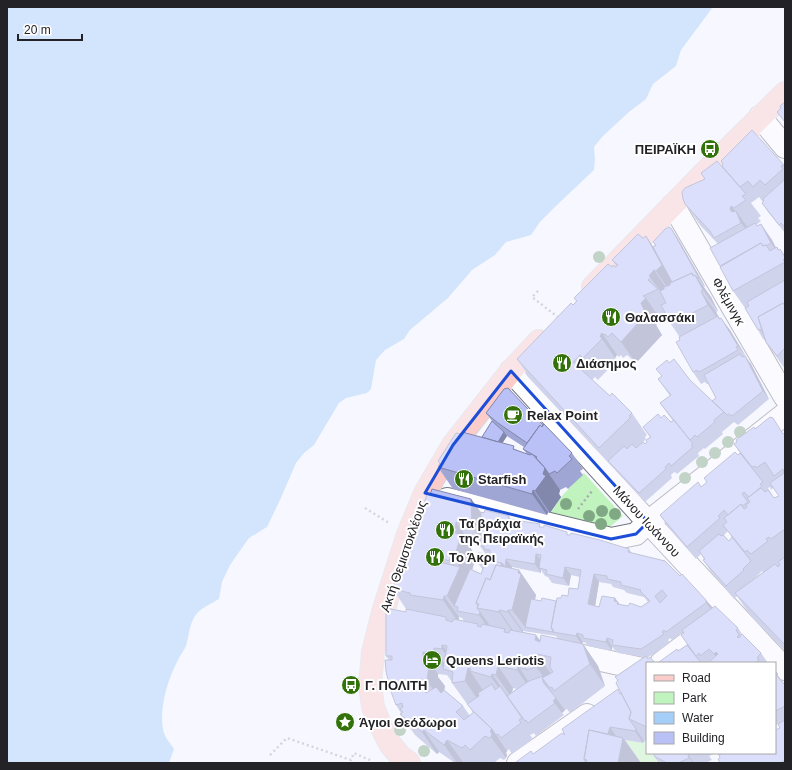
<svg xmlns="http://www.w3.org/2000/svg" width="792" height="770" font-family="Arial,sans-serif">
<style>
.green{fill:#c0f3bd}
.water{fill:#a5cff9}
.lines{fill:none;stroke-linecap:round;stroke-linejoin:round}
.minor-casing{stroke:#73757f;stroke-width:24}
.major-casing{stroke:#d7d7d8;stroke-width:24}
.path{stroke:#abacb2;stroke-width:2.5;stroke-dasharray:2 3;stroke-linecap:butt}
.minor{stroke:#fff;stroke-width:22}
.major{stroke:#fbccca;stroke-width:22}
.tree{fill:#81a885}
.wall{fill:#a0a6d4;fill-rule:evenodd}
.shaded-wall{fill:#8287ac}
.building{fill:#bac1f6;stroke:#8287ac;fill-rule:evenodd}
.marked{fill:none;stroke:#1d4ed8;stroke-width:3;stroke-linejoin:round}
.labels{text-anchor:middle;stroke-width:4;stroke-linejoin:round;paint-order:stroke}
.poi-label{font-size:13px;font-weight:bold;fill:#232327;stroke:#fff;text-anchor:start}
.street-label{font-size:13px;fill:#232327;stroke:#fff}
</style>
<rect width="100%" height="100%" fill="#f7f8ff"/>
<path class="green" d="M 584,473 L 623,516 L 605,531 L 549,516 L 561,497 Z
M 618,739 L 643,743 L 644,741 L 647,742 L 647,753 L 670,753 L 665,763 L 634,763 Z"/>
<path class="water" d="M 7,7 L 713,7 L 681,50 L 676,66 L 653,84 L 646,99 L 629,112 L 603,136 L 594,147 L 595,159 L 594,170 L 557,205 L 540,222 L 531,235 L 506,242 L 495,255 L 472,270 L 448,298 L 410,330 L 404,339 L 385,350 L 376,360 L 371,389 L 367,393 L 346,398 L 339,403 L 314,445 L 304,453 L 296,463 L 280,500 L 267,527 L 249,538 L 230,565 L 222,582 L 219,599 C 211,604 200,608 195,616 C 189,626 189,636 186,646 C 184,651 179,656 177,662 C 167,682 158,711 164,733 C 166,739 171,744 174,749 L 169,763 L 7,763 Z"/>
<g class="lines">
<defs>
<path id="minor" d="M 760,117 L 785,147
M 673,205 L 785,397
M 511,371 L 648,522 L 785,669
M 447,499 L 611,539 L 636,534 L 648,522 L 785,414
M 564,652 L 647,670
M 661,663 L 710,626
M 518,763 L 587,715"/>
<path id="major" d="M 593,287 L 715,162 L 785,93
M 409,763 L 400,756 L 390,744 L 380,724 L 373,707 L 370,685 L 373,652 L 383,612 L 408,534 L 425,493 L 453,445 L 511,371 L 539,341"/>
</defs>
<use href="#minor" class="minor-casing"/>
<use href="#major" class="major-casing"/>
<path class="path" d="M 538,291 L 532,297 L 559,318
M 365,508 L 389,523
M 578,509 L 592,491
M 270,755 L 287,738 L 351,760 L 354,753 L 372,761"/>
<use href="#minor" class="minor"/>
<use href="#major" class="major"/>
</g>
<g class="tree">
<circle cx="599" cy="257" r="6"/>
<circle cx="740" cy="432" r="6"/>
<circle cx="728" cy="442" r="6"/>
<circle cx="715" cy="453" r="6"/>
<circle cx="702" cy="462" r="6"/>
<circle cx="685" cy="478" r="6"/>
<circle cx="566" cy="504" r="6"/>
<circle cx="602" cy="511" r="6"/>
<circle cx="615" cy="514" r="6"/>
<circle cx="589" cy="516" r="6"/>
<circle cx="601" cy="524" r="6"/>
<circle cx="400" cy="730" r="6"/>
<circle cx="424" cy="751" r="6"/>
</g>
<path class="wall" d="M 784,165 L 785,167 L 785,233 L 768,212 L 762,203 L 763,202 L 759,197 L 751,203 L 761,216 L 758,218 L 761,221 L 756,225 L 757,226 L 761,224 L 772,240 L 776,248 L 785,255 L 785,369 L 766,342 L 765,338 L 763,339 L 758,330 L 745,308 L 733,291 L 720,266 L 718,244 L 700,225 L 685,204 L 705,179 L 722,166 Z
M 671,228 L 677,237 L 705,286 L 704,287 L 711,297 L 718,311 L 716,312 L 718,317 L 730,330 L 746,358 L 751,364 L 769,399 L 738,425 L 734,422 L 722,432 L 723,434 L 705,449 L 704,448 L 698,453 L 699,456 L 677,474 L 675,472 L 673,473 L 671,475 L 672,478 L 645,502 L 528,377 L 525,373 L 526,372 L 517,359 L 573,305 L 576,301 L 574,298 L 612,267 L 615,267 L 616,266 L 612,260 L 643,238 L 653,247 L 655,245 L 653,242 ZM 666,314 L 671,324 L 679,336 L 693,372 L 701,384 L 705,382 L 707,384 L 709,384 L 716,398 L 712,401 L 669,363 L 662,376 L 658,379 L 670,396 L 660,403 L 673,421 L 671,422 L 661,418 L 643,427 L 650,437 L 645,444 L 643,442 L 646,439 L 645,437 L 647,435 L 632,413 L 610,396 L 592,380 L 595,377 L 598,380 L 617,360 L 615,358 L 617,355 L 619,357 L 621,355 L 623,358 L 627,355 L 636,363 L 662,335 L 656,325 L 661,320 L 659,317 Z
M 486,413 L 543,425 L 572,453 L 583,469 L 580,471 L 583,475 L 568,489 L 566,487 L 560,490 L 559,494 L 561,497 L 550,513 L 548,512 L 547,515 L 453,489 L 438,467 L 440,463 L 438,461 L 461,434 L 482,437 L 492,421 ZM 507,436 L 524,447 L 523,449 L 527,454 L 517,450 L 502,443 Z
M 755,429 L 784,434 L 785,433 L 785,651 L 750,615 L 737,596 L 734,599 L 712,573 L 703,560 L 704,559 L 701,554 L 696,559 L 668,527 L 660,515 L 701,487 L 707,482 L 704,478 L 740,453 L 734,444 ZM 770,487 L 771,490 L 773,488 L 779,496 L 774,498 L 768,488 ZM 728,531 L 732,538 L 729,541 L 724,535 ZM 762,571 L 763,572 L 755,578 Z
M 430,495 L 471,499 L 481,512 L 509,516 L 511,520 L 569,535 L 629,549 L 632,553 L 665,561 L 712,609 L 738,628 L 742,634 L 761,653 L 768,663 L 659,663 L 678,651 L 687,645 L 683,632 L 672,640 L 670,638 L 668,640 L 670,643 L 647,658 L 647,742 L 644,741 L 643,743 L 625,740 L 641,763 L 517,763 L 533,754 L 565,735 L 621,693 L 618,681 L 615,677 L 644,657 L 618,653 L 612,647 L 612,651 L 588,646 L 586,643 L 583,642 L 582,644 L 583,644 L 598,666 L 605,686 L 570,713 L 567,709 L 565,710 L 562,713 L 564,715 L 536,736 L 534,733 L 530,735 L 533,739 L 512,754 L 509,749 L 507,751 L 506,753 L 507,755 L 506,758 L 504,760 L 500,758 L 494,763 L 464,763 L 463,762 L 462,763 L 455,763 L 439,752 L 437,754 L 415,735 L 400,714 L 401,713 L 396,705 L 389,660 L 386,656 L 406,612 L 406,609 L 393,589 L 407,555 L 408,552 L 405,548 ZM 471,544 L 480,546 L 485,553 L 477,562 L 483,570 L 481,574 L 472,570 L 476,557 L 470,547 ZM 512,567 L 541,573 L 541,570 L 545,576 L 548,577 L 552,583 L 569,586 L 571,575 L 580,577 L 578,589 L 568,596 L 561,598 L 556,601 L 541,601 L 535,600 L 536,595 L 534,592 L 519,570 L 511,568 ZM 599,582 L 611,584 L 613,587 L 624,590 L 627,593 L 644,597 L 648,602 L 641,607 L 628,606 L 620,605 L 615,598 L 599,607 L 595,606 ZM 459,617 L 462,618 L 464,621 L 459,620 ZM 523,631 L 556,636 L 558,639 L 540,640 L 536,635 L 523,632 ZM 438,674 L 447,675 L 452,682 L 452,683 L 467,704 L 468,704 L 473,713 L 470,716 L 463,706 L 444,690 L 445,686 L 438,677 ZM 513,688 L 517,689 L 512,692 Z
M 775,671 L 785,685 L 785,763 L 720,763 L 720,758 L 721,754 L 718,755 L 717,753 L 775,753 L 780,728 L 778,724 L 776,725 L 777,727 L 775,728 Z
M 655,753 L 716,753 L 709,756 L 712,760 L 705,763 L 659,763 L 654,756 Z"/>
<path class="shaded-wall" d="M 731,206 L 737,213 L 736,211 L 751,232 L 746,229 L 741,223 L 740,223 L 730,209 Z
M 761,224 L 772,240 L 782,259 L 771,243 Z
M 671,228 L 677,237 L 705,286 L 699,278 Z
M 646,236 L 661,258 L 675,284 L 671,293 L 656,271 Z
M 654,270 L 669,292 L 665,297 L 649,276 Z
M 695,275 L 711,297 L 718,311 L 703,290 Z
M 701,291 L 716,312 L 726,329 L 723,326 L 708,305 Z
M 646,298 L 661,320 L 656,325 L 662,335 L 636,363 L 621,342 L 641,303 Z
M 721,318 L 730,330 L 747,358 L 738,346 Z
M 602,333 L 617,355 L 615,358 L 600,336 Z
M 745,356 L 751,364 L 769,399 L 763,391 Z
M 504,432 L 507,436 L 493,458 L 490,454 Z
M 545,468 L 560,490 L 559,494 L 561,497 L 550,513 L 535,491 Z
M 533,490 L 548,512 L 547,515 L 532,494 Z
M 471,499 L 486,520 L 487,548 L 472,527 Z
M 456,522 L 471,544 L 470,547 L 476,557 L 469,580 L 458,607 L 454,606 L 447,596 L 439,562 L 441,558 L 455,579 L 458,573 L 449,561 L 450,558 L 459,570 L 460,568 L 454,559 L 455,533 L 455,528 Z
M 536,554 L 542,562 L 539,568 L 541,570 L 541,573 L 535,564 Z
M 506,559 L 512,567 L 510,576 L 484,607 L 502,563 Z
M 565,567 L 571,575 L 569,586 L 563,578 Z
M 519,570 L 534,592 L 536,595 L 528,628 L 525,627 L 512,610 Z
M 594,574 L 599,582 L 594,613 L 588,604 Z
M 444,596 L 459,617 L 458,622 L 443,600 Z
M 615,598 L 624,610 L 614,601 Z
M 706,600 L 712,608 L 712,611 L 706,603 Z
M 499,610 L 514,632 L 514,634 L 499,612 Z
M 508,610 L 523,631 L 523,633 L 508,612 Z
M 480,612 L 489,624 L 488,628 L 479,615 Z
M 577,633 L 583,642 L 582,645 L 576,636 Z
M 536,635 L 551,657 L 535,640 Z
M 607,638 L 612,647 L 612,651 L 606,642 Z
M 583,644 L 598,666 L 605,686 L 590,664 Z
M 442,645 L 457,666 L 457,671 L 442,649 Z
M 434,648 L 449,670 L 445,670 L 434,653 Z
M 423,652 L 438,674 L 438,677 L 445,686 L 442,702 L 427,681 L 423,665 Z
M 716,652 L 724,663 L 720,663 L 714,654 Z
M 537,654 L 552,675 L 552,688 L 543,680 L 543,676 L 536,667 Z
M 498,666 L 513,688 L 511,697 L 496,675 Z
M 518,666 L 533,688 L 532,692 L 517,670 Z
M 468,668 L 483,690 L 480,703 L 465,681 Z
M 492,674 L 507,696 L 506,698 L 491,677 Z
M 420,679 L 435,701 L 426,693 Z
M 543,680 L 552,692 L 543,682 Z
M 556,698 L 565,710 L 562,713 L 553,701 Z
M 610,727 L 618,739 L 607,738 Z
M 492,729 L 507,751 L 506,753 L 507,755 L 506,758 L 491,737 L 490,731 Z
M 636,729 L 644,741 L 643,743 L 635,731 Z
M 424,730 L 439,752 L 437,754 L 422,732 Z
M 623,738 L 641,763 L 618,763 Z
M 447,740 L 463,762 L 462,763 L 457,763 L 444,745 Z
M 688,755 L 694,763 L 693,763 L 689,758 Z"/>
<path class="building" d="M 785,102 L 785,122 L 777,112 L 781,108 L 780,106 Z
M 752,130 L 784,165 L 781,166 L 783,169 L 765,185 L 760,180 L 753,187 L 748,181 L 740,187 L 722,166 L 723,164 L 721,161 Z
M 717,161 L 746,194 L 742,196 L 746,200 L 734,208 L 731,206 L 730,209 L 732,212 L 736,211 L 741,223 L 714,238 L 710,231 L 685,204 L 683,199 L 682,192 L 685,188 L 705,179 L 701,173 Z
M 785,179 L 785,227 L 781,223 L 779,225 L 762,203 L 764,201 L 763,199 Z
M 755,223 L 757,226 L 761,224 L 771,243 L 766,246 L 766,245 L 763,246 L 761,243 L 720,266 L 710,248 Z
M 669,227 L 671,228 L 699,278 L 698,278 L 695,275 L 694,276 L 692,273 L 672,282 L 653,247 L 656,245 L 653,242 L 665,229 Z
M 638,234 L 643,238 L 646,236 L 662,265 L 656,271 L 654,270 L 649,276 L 651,277 L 648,280 L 658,289 L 643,296 L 646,298 L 641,303 L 646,314 L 621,342 L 612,333 L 608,337 L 605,334 L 604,335 L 602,333 L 600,336 L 602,339 L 583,358 L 580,355 L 573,362 L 610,396 L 612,393 L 632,413 L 629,416 L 631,417 L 599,448 L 517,359 L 571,303 L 573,305 L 577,301 L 574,298 L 608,264 L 612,267 L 613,265 L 615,267 L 618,265 L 612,260 Z
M 761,243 L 763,246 L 766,245 L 770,251 L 777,247 L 778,250 L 780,249 L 785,257 L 785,259 L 783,260 L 785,262 L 733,291 L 720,267 Z
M 692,273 L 693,276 L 695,275 L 703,290 L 701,291 L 708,305 L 671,324 L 661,305 L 666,303 L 660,291 L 664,289 L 664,287 L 670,285 L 670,283 Z
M 785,280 L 785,306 L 783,303 L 758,317 L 763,333 L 760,329 L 758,330 L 745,308 L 749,306 L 747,302 Z
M 783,303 L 785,306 L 785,348 L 777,356 L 766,342 L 758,317 Z
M 718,316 L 719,319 L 721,318 L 738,346 L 736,347 L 738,350 L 701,371 L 698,372 L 697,370 L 693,372 L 676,342 L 680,340 L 679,337 Z
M 740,354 L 742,357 L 745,356 L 763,391 L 732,416 L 729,414 L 727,415 L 724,412 L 712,401 L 716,398 L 704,375 Z
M 674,359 L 690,380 L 724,412 L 714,420 L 715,422 L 697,437 L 695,435 L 690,440 L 660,403 L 671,395 L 658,379 L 662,376 L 656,369 L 667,360 L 669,363 Z
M 508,388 L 543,425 L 542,427 L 540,425 L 527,443 L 498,423 L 486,413 L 504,389 Z
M 658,414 L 661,418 L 664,415 L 671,422 L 674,420 L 693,444 L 691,445 L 693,447 L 671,466 L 669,463 L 665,467 L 666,469 L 639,493 L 608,461 L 624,446 L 627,449 L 632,444 L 636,448 L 643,442 L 645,444 L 647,442 L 646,440 L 651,437 L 643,427 Z
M 770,417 L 773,418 L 783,434 L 785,433 L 785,529 L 771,539 L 769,537 L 766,539 L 768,541 L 751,554 L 747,550 L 745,552 L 723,525 L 727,522 L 724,518 L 741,504 L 744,509 L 747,507 L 746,505 L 750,502 L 747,498 L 761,488 L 765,492 L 768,490 L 774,498 L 779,496 L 770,483 L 784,473 L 783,469 L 774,476 L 765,462 L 756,468 L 755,466 L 752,467 L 734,444 L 737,442 L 736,440 L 754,427 L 755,429 Z
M 492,421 L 504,432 L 498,442 L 482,437 Z
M 544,424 L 572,453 L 569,456 L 572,459 L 557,473 L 555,471 L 549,474 L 545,468 L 536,458 L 537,457 L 523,449 L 540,425 L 542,427 Z
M 462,432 L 514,446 L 513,449 L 530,455 L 532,454 L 545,468 L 543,474 L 546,476 L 535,491 L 533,490 L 532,494 L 438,467 L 440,463 L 438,461 L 456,433 L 461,434 Z
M 735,452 L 738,455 L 740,453 L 763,482 L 760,484 L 762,486 L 749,497 L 744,492 L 742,494 L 748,502 L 742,506 L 741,504 L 728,515 L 724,510 L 718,516 L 720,518 L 687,547 L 660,515 L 698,482 L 701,487 L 707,482 L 704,478 Z
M 432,489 L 471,499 L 472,527 L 456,522 L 455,528 L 457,529 L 455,533 L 461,535 L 454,559 L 450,558 L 449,561 L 441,558 L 439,562 L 460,567 L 447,596 L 444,596 L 443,600 L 410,595 L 410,593 L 393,589 L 403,554 L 407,555 L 409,549 L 405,548 L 412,518 L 419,519 L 427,494 L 430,495 Z
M 485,510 L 509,516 L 508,519 L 540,524 L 539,527 L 544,527 L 544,525 L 567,532 L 567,535 L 570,535 L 571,533 L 600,540 L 629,549 L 628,552 L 665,561 L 680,576 L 682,574 L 706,600 L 706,603 L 666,632 L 664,630 L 662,632 L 664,634 L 641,649 L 612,645 L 613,640 L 607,638 L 606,642 L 583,638 L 583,635 L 577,633 L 576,636 L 553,632 L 553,629 L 551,628 L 557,598 L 561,598 L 562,595 L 568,596 L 569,588 L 578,589 L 581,570 L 565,567 L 563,578 L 546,574 L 547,570 L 539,568 L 541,555 L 536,554 L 535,564 L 506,559 L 505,567 L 502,563 L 489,561 L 489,563 L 477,562 L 478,553 L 490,554 L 490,550 L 484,549 L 484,546 L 480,546 L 481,540 L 481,512 L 484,513 ZM 594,574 L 607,576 L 607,579 L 621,582 L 621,585 L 641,590 L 640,591 L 650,601 L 641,607 L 630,603 L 628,606 L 617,604 L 618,602 L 614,601 L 615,598 L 602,596 L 599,607 L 588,604 ZM 662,590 L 667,596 L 660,603 L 655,596 Z
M 719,534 L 721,536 L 723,535 L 729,541 L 732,537 L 751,561 L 743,569 L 744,570 L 726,586 L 703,560 L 705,559 L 699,551 Z
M 785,557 L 785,645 L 735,593 L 775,564 L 778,567 L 780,565 L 778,562 Z
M 489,561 L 502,563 L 501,566 L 496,565 L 490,580 L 486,578 L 476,603 L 478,606 L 477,608 L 480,612 L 479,615 L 457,611 L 458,607 L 454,606 L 470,569 L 481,574 L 485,563 L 489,563 Z
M 496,565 L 519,570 L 518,573 L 521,574 L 512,610 L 508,610 L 508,612 L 499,610 L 499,612 L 477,608 L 479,604 L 476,603 L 486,578 L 490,580 Z
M 542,598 L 556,601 L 551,628 L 553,631 L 553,632 L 525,627 L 531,599 L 541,601 Z
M 715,606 L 738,628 L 736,630 L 739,635 L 737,637 L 739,638 L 742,634 L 761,653 L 757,658 L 759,660 L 755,663 L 708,663 L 718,654 L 716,652 L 714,654 L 709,649 L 700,656 L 699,653 L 696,656 L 681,635 L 684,633 L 682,630 Z
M 386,608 L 406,612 L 406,609 L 446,617 L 446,620 L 452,622 L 454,619 L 478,624 L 477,626 L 481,627 L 482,624 L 505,629 L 504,632 L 509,633 L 510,630 L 536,635 L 535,640 L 540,642 L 541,635 L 583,644 L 590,664 L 554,691 L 552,687 L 550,688 L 542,678 L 553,672 L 550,667 L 551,657 L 537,654 L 536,667 L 526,670 L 526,668 L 520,669 L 521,666 L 518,666 L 517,670 L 498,666 L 496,675 L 492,674 L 491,677 L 470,671 L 471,669 L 468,668 L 465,681 L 452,683 L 453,672 L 443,669 L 447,646 L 442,645 L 442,649 L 434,648 L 434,653 L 423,652 L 423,659 L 425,659 L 423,665 L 429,665 L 427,681 L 420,679 L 426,693 L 436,687 L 441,693 L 444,690 L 463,706 L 456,712 L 464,720 L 474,712 L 492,729 L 490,731 L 492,734 L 491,737 L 489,738 L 485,736 L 470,750 L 465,745 L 462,748 L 447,740 L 444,745 L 424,730 L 422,732 L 400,714 L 403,712 L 400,709 L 403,707 L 402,703 L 396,705 L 390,689 L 386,671 L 385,660 L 392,660 L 392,656 L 386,656 Z
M 687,645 L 701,663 L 659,663 L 659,662 L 677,649 L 678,651 Z
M 646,656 L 648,659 L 650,657 L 655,663 L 647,663 L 647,727 L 629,719 L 631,712 L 616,683 L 618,680 L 615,677 Z
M 775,671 L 778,674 L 776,675 L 785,685 L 785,706 L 775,711 Z
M 543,676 L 543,678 L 542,678 L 543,680 L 543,682 L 556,698 L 553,701 L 555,703 L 528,723 L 526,720 L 525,721 L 507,696 L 529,681 Z
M 492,684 L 495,690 L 500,686 L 522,718 L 519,720 L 521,723 L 501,738 L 498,734 L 496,735 L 492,729 L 474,712 L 467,704 L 479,696 L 478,693 Z
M 618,689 L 620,694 L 621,693 L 631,712 L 629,719 L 636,729 L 635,731 L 610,727 L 608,734 L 589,730 L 584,759 L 586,763 L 517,763 L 516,762 L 531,751 L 533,754 L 562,733 L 565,735 L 562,729 Z
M 785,720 L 785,760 L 780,763 L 774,763 L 773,762 L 771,763 L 720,763 L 718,759 L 720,758 L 719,755 L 723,753 L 775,753 L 775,730 L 780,728 L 778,724 Z
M 589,730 L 623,738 L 618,763 L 586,763 L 587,760 L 584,759 Z
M 655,753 L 692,753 L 688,755 L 689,758 L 678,763 L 674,763 L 673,762 L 672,763 L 667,763 L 654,756 Z"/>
<path d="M0 0H792V770H0ZM 511,371 L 648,522 L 636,534 L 611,539 L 425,493 L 453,445 Z" fill="#f7f8ff" fill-opacity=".55" fill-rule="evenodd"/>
<path class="marked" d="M 511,371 L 648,522 L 636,534 L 611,539 L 425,493 L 453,445 Z"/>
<defs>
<symbol id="bus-disc" viewBox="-11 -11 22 22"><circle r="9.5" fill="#33720b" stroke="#fff"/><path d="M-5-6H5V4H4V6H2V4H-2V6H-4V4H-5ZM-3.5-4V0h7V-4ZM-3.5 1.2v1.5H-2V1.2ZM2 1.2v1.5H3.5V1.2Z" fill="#fff"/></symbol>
<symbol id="restaurant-disc" viewBox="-11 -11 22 22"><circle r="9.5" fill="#33720b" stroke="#fff"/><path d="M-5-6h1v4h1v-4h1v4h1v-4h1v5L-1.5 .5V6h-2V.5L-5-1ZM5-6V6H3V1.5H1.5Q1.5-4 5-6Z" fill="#fff"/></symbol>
<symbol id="cafe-disc" viewBox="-11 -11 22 22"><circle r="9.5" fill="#33720b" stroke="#fff"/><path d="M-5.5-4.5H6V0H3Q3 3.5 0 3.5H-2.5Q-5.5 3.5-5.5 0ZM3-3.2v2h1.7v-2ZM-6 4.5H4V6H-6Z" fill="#fff"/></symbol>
<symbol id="hotel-disc" viewBox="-11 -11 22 22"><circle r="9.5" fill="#33720b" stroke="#fff"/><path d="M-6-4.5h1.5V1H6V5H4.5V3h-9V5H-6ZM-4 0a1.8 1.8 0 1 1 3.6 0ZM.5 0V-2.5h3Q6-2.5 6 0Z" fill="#fff"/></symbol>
<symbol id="sight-disc" viewBox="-11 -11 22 22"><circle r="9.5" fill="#33720b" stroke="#fff"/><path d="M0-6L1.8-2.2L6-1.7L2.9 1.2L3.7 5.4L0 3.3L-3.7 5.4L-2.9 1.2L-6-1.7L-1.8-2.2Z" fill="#fff"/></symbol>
</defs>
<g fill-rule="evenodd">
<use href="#bus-disc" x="699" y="138" width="22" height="22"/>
<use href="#restaurant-disc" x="600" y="306" width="22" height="22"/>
<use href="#restaurant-disc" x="551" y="352" width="22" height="22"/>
<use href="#cafe-disc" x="502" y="404" width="22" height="22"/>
<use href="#restaurant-disc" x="453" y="468" width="22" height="22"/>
<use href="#restaurant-disc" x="434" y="519" width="22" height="22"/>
<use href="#restaurant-disc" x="424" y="546" width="22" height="22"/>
<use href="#hotel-disc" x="421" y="649" width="22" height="22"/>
<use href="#bus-disc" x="340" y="674" width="22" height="22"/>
<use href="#sight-disc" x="334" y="711" width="22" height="22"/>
</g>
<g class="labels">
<g class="poi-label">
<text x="696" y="154" text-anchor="end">ΠΕΙΡΑΪΚΗ</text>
<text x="625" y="322">Θαλασσάκι</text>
<text x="576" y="368">Διάσημος</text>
<text x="527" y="420">Relax Point</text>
<text x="478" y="484">Starfish</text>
<text x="459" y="528">Τα βράχια<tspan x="459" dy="15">της Πειραϊκής</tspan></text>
<text x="449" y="562">Το Άκρι</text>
<text x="446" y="665">Queens Leriotis</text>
<text x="365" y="690">Γ. ΠΟΛΙΤΗ</text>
<text x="359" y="727">Άγιοι Θεόδωροι</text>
</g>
<g class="street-label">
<text transform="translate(729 301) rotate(60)" y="5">Φλέμινγκ</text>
<text transform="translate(647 521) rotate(47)" y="5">Μάνου Ιωάννου</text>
<text transform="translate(403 556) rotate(-71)" y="5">Ακτή Θεμιστοκλέους</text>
</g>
</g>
<rect width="792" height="770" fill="none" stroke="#232327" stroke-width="16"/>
<rect x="646" y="662" width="130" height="92" fill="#ffffff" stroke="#a7a7a9"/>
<rect x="654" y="675" width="20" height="6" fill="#fbccca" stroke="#a7a7a9"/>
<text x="682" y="682" font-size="12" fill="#232327">Road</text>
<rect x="654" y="692" width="20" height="12" fill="#c0f3bd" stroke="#a7a7a9"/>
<text x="682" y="702" font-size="12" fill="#232327">Park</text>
<rect x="654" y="712" width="20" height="12" fill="#a5cff9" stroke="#a7a7a9"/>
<text x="682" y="722" font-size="12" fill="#232327">Water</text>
<rect x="654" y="732" width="20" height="12" fill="#bac1f6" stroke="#a7a7a9"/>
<text x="682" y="742" font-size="12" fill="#232327">Building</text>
<path d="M18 34v6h64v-6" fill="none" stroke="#232327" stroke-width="2"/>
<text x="24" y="34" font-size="12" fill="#232327" stroke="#ffffff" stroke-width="3" paint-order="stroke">20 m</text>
</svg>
